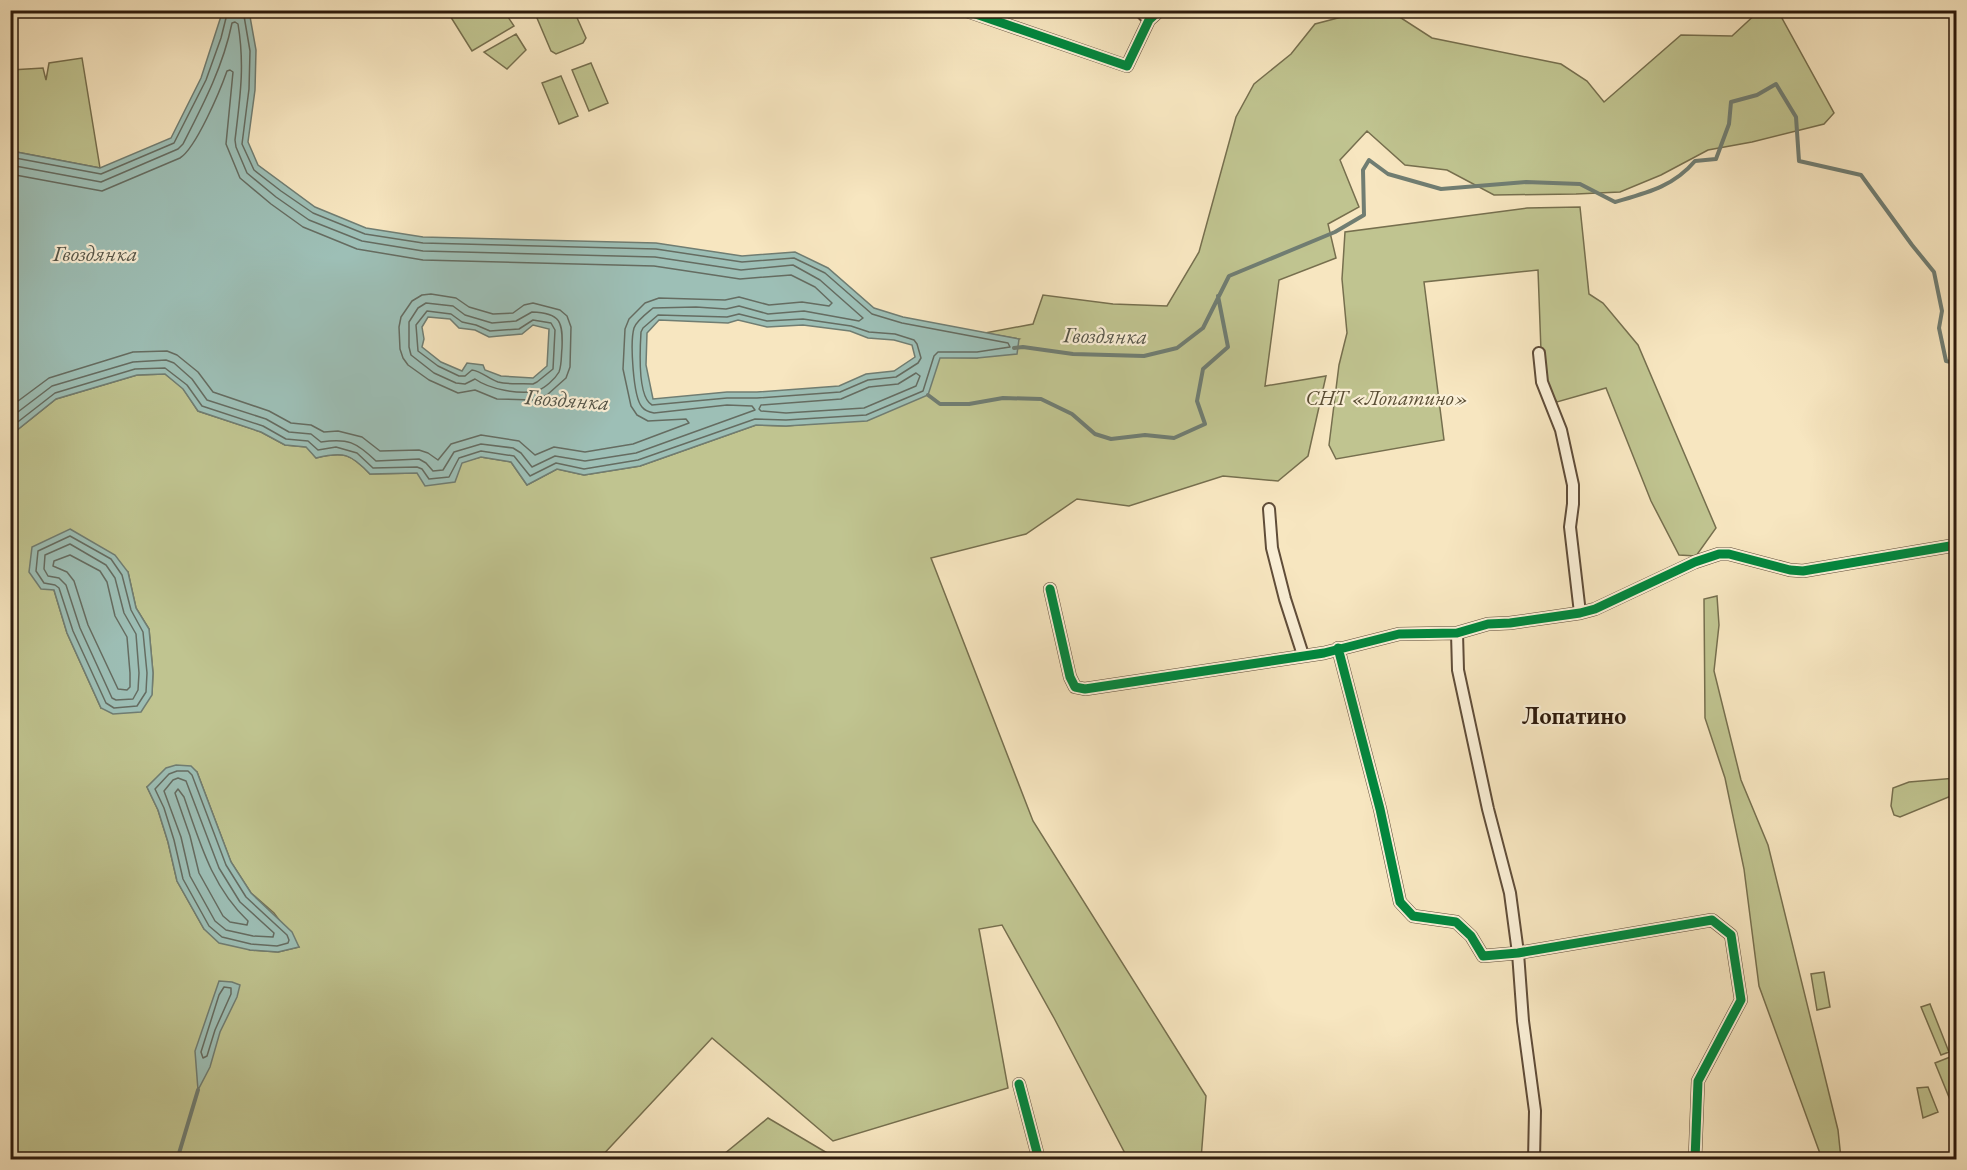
<svg xmlns="http://www.w3.org/2000/svg" width="1967" height="1170" font-family="'EB Garamond',serif">
<style>
.green{fill:#c0c490;stroke:#766f4e;stroke-width:1.5;fill-rule:evenodd}
.water{fill:#9dbfb6;stroke:#707d72;stroke-width:1.5;fill-rule:evenodd}
.lines{fill:none;stroke-linecap:round;stroke-linejoin:round}
.shore{stroke:#656c61;stroke-width:1.5}
.stream{stroke:#707d72;stroke-width:4}
.street-casing{stroke:#604d39;stroke-width:14}
.street{stroke:#faefd6;stroke-width:10}
.cycleway-casing{stroke:#faefd6;stroke-width:13}
.cycleway{stroke:#00873e;stroke-width:9}
.labels{text-anchor:middle;stroke-width:4.5;stroke-linejoin:round;paint-order:stroke}
.park-label{font-size:21px;font-style:italic;fill:#594d34;stroke:#faefd6}
.water-label{font-size:22px;font-style:italic;fill:#545448;stroke:#faefd6}
.quarter-label{font-size:24px;font-weight:bold;fill:#2d1a0c;stroke:#faefd6}
</style>
<rect width="100%" height="100%" fill="#f7e6c0"/>
<filter id="stains"><feTurbulence type="fractalNoise" baseFrequency=".00333" numOctaves="4"/><feColorMatrix values="0 0 0 0 .2 0 0 0 0 .09 0 0 0 0 .02 0 0 0 .5 -.17"/></filter>
<radialGradient id="worn" r=".72"><stop offset=".6" stop-color="#630" stop-opacity="0"/><stop offset="1" stop-color="#630" stop-opacity=".3"/></radialGradient>
<path class="green" d="M 447,11 L 504,11 L 514,26 L 472,51 Z
M 534,11 L 574,11 L 586,38 L 583,43 L 556,54 L 551,51 Z
M 1759,11 L 1778,11 L 1834,113 L 1824,124 L 1752,142 L 1708,150 L 1661,175 L 1620,192 L 1576,194 L 1494,195 L 1447,170 L 1405,165 L 1367,131 L 1340,160 L 1359,207 L 1328,224 L 1336,258 L 1279,280 L 1265,386 L 1326,376 L 1308,456 L 1278,481 L 1223,476 L 1129,506 L 1077,499 L 1026,534 L 931,558 L 1033,821 L 1206,1096 L 1201,1159 L 1128,1159 L 1054,1018 L 1002,925 L 979,929 L 1008,1088 L 833,1141 L 712,1038 L 599,1159 L 11,1160 L 11,435 L 56,399 L 137,375 L 165,374 L 183,388 L 198,411 L 261,432 L 285,445 L 307,447 L 316,458 C 344,451 351,454 370,474 L 417,473 L 481,457 L 511,462 L 527,485 L 557,469 L 584,475 L 640,466 L 756,425 L 786,426 L 821,423 L 940,357 L 977,358 L 1019,339 L 985,333 L 1033,324 L 1043,295 L 1113,304 L 1167,306 L 1199,252 L 1236,117 L 1254,84 L 1291,54 L 1315,24 L 1353,14 L 1395,14 L 1432,38 L 1561,64 L 1587,81 L 1604,102 L 1681,35 L 1732,36 ZM 128,572 L 136,608 L 149,629 L 153,673 L 152,694 L 101,708 L 67,633 L 54,590 ZM 197,772 L 231,862 L 251,893 L 274,913 L 299,947 L 278,952 L 250,950 L 204,929 L 177,881 L 168,842 L 158,810 L 147,787 Z
M 516,34 L 526,50 L 507,69 L 484,52 Z
M 82,58 L 100,168 L 11,151 L 11,70 L 43,68 L 46,80 L 49,63 Z
M 591,63 L 608,103 L 589,111 L 572,70 Z
M 561,76 L 578,116 L 559,124 L 542,83 Z
M 1580,207 L 1589,294 L 1603,303 L 1638,345 L 1716,528 L 1696,556 L 1679,555 L 1651,501 L 1606,388 L 1557,402 L 1549,391 L 1541,351 L 1538,270 L 1424,282 L 1444,440 L 1336,459 L 1329,445 L 1339,365 L 1347,333 L 1342,279 L 1345,232 L 1527,208 Z
M 1717,596 L 1719,625 L 1714,671 L 1741,780 L 1768,845 L 1838,1130 L 1841,1159 L 1822,1159 L 1759,986 L 1744,869 L 1725,778 L 1705,718 L 1704,599 Z
M 1956,778 L 1956,794 L 1900,817 L 1894,815 L 1891,806 L 1893,788 L 1909,782 Z
M 1824,972 L 1830,1007 L 1817,1010 L 1811,974 Z
M 1930,1004 L 1949,1052 L 1941,1055 L 1921,1007 Z
M 1955,1055 L 1956,1100 L 1951,1102 L 1935,1063 Z
M 1928,1087 L 1938,1112 L 1923,1118 L 1917,1088 Z
M 768,1118 L 834,1157 L 834,1159 L 718,1159 Z"/>
<path class="water" d="M 223,10 L 249,11 L 256,50 L 255,90 L 248,142 L 258,165 L 315,207 L 366,228 L 423,237 L 656,243 L 742,256 L 795,252 L 828,268 L 874,308 L 903,317 L 1019,339 L 1017,354 L 977,358 L 940,358 L 928,395 L 867,421 L 786,426 L 756,425 L 640,466 L 584,475 L 557,469 L 527,485 L 511,462 L 481,457 L 462,463 L 455,482 L 425,486 L 417,473 L 370,474 C 351,454 344,451 316,458 L 306,447 L 285,445 L 261,432 L 198,411 L 183,389 L 165,374 L 137,375 L 56,399 L 11,435 L 11,151 L 100,168 L 171,138 L 201,78 ZM 428,317 L 450,319 L 459,328 L 475,330 L 489,337 L 522,334 L 533,325 L 549,329 L 547,366 L 533,378 L 501,376 L 485,370 L 483,365 L 467,363 L 462,371 L 441,362 L 422,347 L 424,339 L 422,327 ZM 659,320 L 728,323 L 738,320 L 767,327 L 803,325 L 850,331 L 868,338 L 894,340 L 912,345 L 915,357 L 894,371 L 866,374 L 839,386 L 757,392 L 727,392 L 653,399 L 646,365 L 647,333 Z
M 70,529 L 115,555 L 128,572 L 136,608 L 149,629 L 153,673 L 152,695 L 141,712 L 113,714 L 101,708 L 67,633 L 54,590 L 41,589 L 29,572 L 32,547 Z
M 176,765 L 191,766 L 197,772 L 231,862 L 251,893 L 292,932 L 299,947 L 278,952 L 250,950 L 219,943 L 204,929 L 177,881 L 168,842 L 158,810 L 147,787 L 166,768 Z
M 219,981 L 232,982 L 240,985 L 237,997 L 220,1032 L 210,1067 L 198,1090 L 195,1051 Z"/>
<g class="lines">
<path class="shore" d="M 10,157 L 101,174 L 174,143 L 206,80 L 221,38 L 228,10
M 10,165 L 101,182 L 178,149 L 183,144 C 203,105 223,67 232,23 L 235,22 L 238,24 C 245,66 240,98 235,140 L 236,147 L 247,173 L 276,197 L 309,220 L 362,241 L 423,251 L 655,257 L 741,270 L 793,265 L 820,280 L 863,318 L 859,321 L 804,311 L 768,314 L 739,306 L 726,309 L 696,307 L 653,308 C 647,313 636,321 634,328 C 630,342 633,397 642,407 C 645,411 649,412 654,413 L 727,405 L 752,406 L 755,410 L 636,453 L 585,461 L 555,456 L 532,467 L 521,453 L 513,448 L 481,444 L 454,452 L 443,470 L 433,471 L 426,463 L 419,459 L 376,461 C 356,442 348,438 321,442 L 311,434 L 289,432 L 266,419 L 207,400 L 192,379 L 174,363 L 166,360 L 133,362 L 52,386 L 10,418
M 10,174 L 102,191 L 180,158 C 196,148 220,91 227,71 L 230,70 L 233,72 L 226,144 L 240,178 L 271,204 L 303,227 L 357,249 L 423,260 L 654,266 L 740,279 L 791,275 L 815,287 L 832,303 L 829,306 L 802,302 L 769,305 L 739,297 L 725,300 L 659,298 L 645,303 L 629,319 L 625,329 L 623,369 L 631,406 L 637,415 L 648,421 L 686,419 L 689,423 L 633,444 L 585,452 L 554,447 L 535,455 L 519,441 L 481,435 L 451,444 L 438,460 L 428,453 L 419,450 L 380,451 L 362,437 L 338,431 L 324,432 L 311,425 L 291,423 L 269,411 L 213,392 L 198,372 L 177,355 L 167,351 L 133,352 L 49,378 L 10,407
M 431,294 L 456,298 L 469,307 L 493,314 L 513,313 L 524,305 L 533,303 L 560,310 L 567,316 L 571,327 L 570,367 L 566,378 L 547,395 L 533,400 L 497,399 L 475,390 L 458,393 L 429,380 L 408,365 L 403,358 L 400,349 L 399,327 L 401,317 L 412,301 L 422,295 Z
M 426,303 L 453,306 L 465,315 L 492,323 L 516,321 L 532,312 C 561,313 563,322 562,348 C 561,356 562,364 559,372 C 555,379 545,388 537,391 C 519,395 489,389 475,379 L 465,384 L 456,383 L 434,373 L 411,355 L 409,347 L 409,322 L 418,308 Z
M 427,311 L 451,314 L 462,322 L 476,325 L 490,331 L 519,329 L 533,320 L 551,323 L 555,330 L 553,369 L 537,382 L 533,384 C 522,383 509,385 498,382 C 489,379 481,371 472,370 L 465,376 L 459,376 L 438,366 L 418,351 L 416,325 Z
M 658,315 L 727,317 L 739,314 L 767,321 L 803,319 L 851,326 L 869,332 L 895,334 L 914,340 L 917,344 L 921,358 L 918,363 L 896,377 L 868,380 L 840,392 L 757,398 L 727,398 L 652,405 C 637,397 640,348 641,332 L 643,328 Z
M 916,373 L 920,376 L 916,386 L 864,408 L 786,413 L 761,411 L 759,409 L 761,405 L 841,399 L 869,387 L 898,384 Z
M 10,428 L 55,393 L 135,369 L 165,368 L 187,385 L 202,406 L 263,426 L 286,439 L 308,441 L 318,450 L 336,447 L 357,453 L 373,468 L 417,467 L 422,469 L 429,479 L 449,477 L 459,458 L 481,451 L 514,456 L 530,476 L 556,463 L 584,469 L 638,460 L 755,419 L 786,420 L 866,415 L 923,391 L 934,356 L 938,352 L 977,352 L 1010,347 L 1008,343 L 902,323 L 872,314 L 825,273 L 794,258 L 742,262 L 656,249 L 423,243 L 365,234 L 313,213 L 281,191 L 254,170 L 242,144 L 249,89 L 250,51 L 243,10
M 70,536 L 111,559 L 122,575 L 131,610 L 143,632 L 147,673 L 146,692 L 137,706 L 114,708 L 106,703 L 73,631 L 59,588 L 55,585 L 44,583 L 36,571 L 38,551 Z
M 70,544 L 106,565 L 115,578 L 124,613 L 136,634 L 139,673 L 138,690 L 133,699 L 116,700 L 112,698 L 80,628 L 66,585 L 59,578 L 48,576 L 44,569 L 45,555 Z
M 70,555 L 100,571 L 107,582 L 115,616 L 127,637 L 130,673 L 130,687 L 127,690 L 118,689 L 88,625 L 74,581 L 67,572 L 53,566 L 54,561 Z
M 177,771 L 188,771 L 192,775 L 226,865 L 246,897 L 287,935 L 289,940 L 288,943 L 277,946 L 251,944 L 222,937 L 209,926 L 183,879 L 174,840 L 164,808 L 155,789 L 169,774 Z
M 178,778 L 186,781 L 219,868 L 240,902 L 274,933 L 273,937 L 253,936 L 226,930 L 215,921 L 190,876 L 181,837 L 164,791 L 173,780 Z
M 178,789 L 184,797 C 200,843 212,887 248,921 L 247,925 L 230,922 L 223,916 L 199,873 L 190,836 L 175,793 Z
M 224,987 L 231,988 L 231,994 L 215,1030 L 207,1056 L 203,1058 L 201,1052 L 219,995 Z"/>
<path class="stream" d="M 1014,348 L 1023,347 L 1073,354 L 1144,356 L 1177,348 L 1203,328 L 1229,276 L 1335,232 L 1364,215 L 1363,170 L 1369,160 L 1388,174 L 1441,189 L 1526,182 L 1580,184 L 1615,202 C 1646,193 1673,187 1695,161 L 1716,159 L 1729,124 L 1731,102 L 1757,95 L 1776,84 L 1796,117 L 1799,161 L 1861,175 L 1912,245 L 1934,272 L 1942,311 L 1939,328 L 1946,361 L 1956,363
M 928,395 L 940,404 L 969,404 L 1003,398 L 1041,399 L 1072,414 L 1095,434 L 1111,439 L 1145,435 L 1174,438 L 1205,424 L 1197,401 L 1203,369 L 1228,347 L 1218,296
M 177,1160 L 198,1090"/>
<defs>
<path id="street" d="M 964,10 L 1127,66 L 1149,20 L 1160,10
M 1139,10 L 1149,20
M 1539,353 L 1542,382 L 1561,430 L 1573,485 L 1573,504 L 1570,527 L 1580,613
M 1269,509 L 1272,548 L 1285,599 L 1303,655
M 1050,589 L 1070,677 L 1075,687 L 1085,689 L 1324,653 L 1399,634 L 1457,633 L 1488,624 L 1510,623 L 1580,613 L 1595,609 L 1695,562 L 1719,554 L 1729,554 L 1790,570 L 1803,571 L 1956,545
M 1457,633 L 1458,670 L 1488,809 L 1510,893 L 1518,953 L 1523,1021 L 1535,1111 L 1534,1160
M 1338,648 L 1380,809 L 1400,902 L 1413,916 L 1456,922 L 1471,936 L 1483,956 L 1518,953 L 1712,920 L 1731,935 L 1741,1000 L 1698,1081 L 1695,1160
M 1019,1084 L 1039,1160"/>
</defs>
<use href="#street" class="street-casing"/>
<use href="#street" class="street"/>
<defs>
<path id="cycleway" d="M 964,10 L 1127,66 L 1149,20 L 1160,10
M 1050,589 L 1070,677 L 1075,687 L 1085,689 L 1324,653 L 1399,634 L 1457,633 L 1488,624 L 1510,623 L 1580,613 L 1595,609 L 1695,562 L 1719,554 L 1729,554 L 1790,570 L 1803,571 L 1956,545
M 1338,648 L 1380,809 L 1400,902 L 1413,916 L 1456,922 L 1471,936 L 1483,956 L 1518,953 L 1712,920 L 1731,935 L 1741,1000 L 1698,1081 L 1695,1160
M 1019,1084 L 1039,1160"/>
</defs>
<use href="#cycleway" class="cycleway-casing"/>
<use href="#cycleway" class="cycleway"/>
</g>
<g class="labels">
<g class="park-label">
<text x="1387" y="405">СНТ «Лопатино»</text>
</g>
<g class="water-label">
<text x="95" y="261">Гвоздянка</text>
<text transform="translate(1105 335) rotate(1)" y="8">Гвоздянка</text>
<text transform="translate(567 399) rotate(4)" y="8">Гвоздянка</text>
</g>
<g class="quarter-label">
<text x="1574" y="724">Лопатино</text>
</g>
</g>
<rect width="1967" height="1170" fill="none" stroke="#f7e6c0" stroke-width="36"/>
<rect x="12" y="12" width="1943" height="1146" fill="none" stroke="#2d1a0c" stroke-width="3"/>
<rect x="18" y="18" width="1931" height="1134" fill="none" stroke="#2d1a0c" stroke-width="1.5"/>
<rect width="100%" height="100%" filter="url(#stains)"/>
<rect width="100%" height="100%" fill="url(#worn)"/>
</svg>
